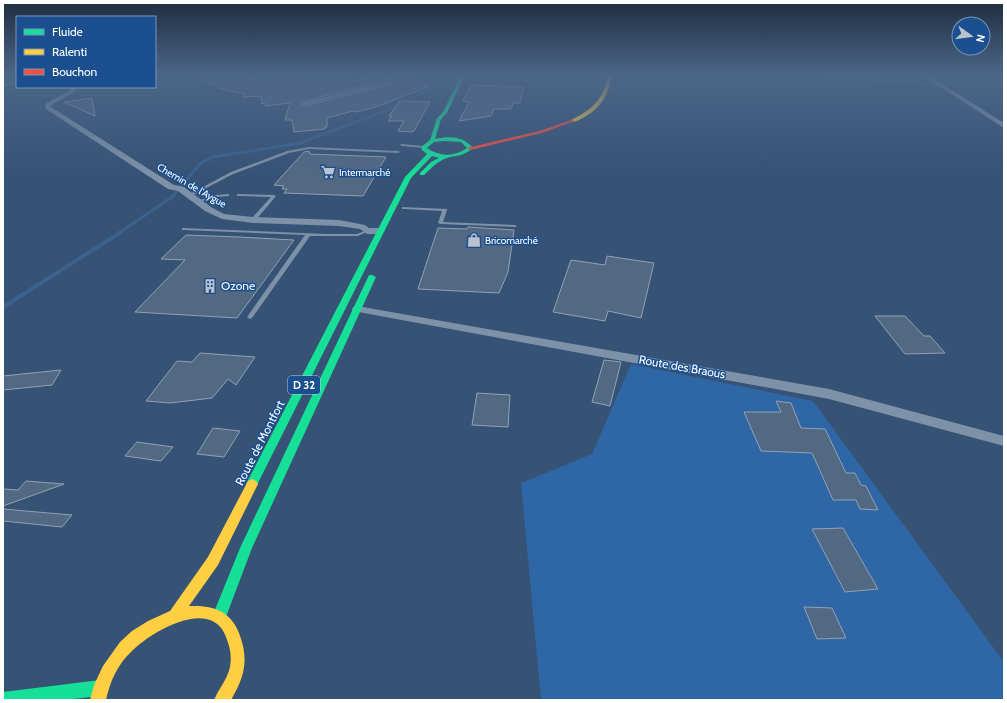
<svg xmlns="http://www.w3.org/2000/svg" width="1007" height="703" font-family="Cabin,sans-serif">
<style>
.green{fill:#2f66a5}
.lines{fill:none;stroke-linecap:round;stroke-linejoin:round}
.stream-far2{stroke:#3b618d;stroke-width:2.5}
.stream-far1{stroke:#3b618d;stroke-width:3}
.stream{stroke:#3b618d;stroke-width:4}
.building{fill:#526984;stroke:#92a2b6}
.lane{fill:#7d92a8;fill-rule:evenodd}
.street{fill:#7d92a8;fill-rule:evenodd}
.fast{fill:#16e098;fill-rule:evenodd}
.slow{fill:#ffcf43;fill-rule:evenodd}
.jam{fill:#f24e42;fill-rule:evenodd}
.labels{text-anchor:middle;stroke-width:3;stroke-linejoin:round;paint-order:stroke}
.far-poi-label{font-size:10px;fill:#fff;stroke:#1b4f8f;text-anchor:start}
.far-street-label{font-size:10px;fill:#fff;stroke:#1b4f8f}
.shield{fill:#1b4f8f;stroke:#bbcadd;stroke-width:1}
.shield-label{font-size:11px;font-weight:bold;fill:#fff}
.poi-label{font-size:12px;fill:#fff;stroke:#1b4f8f;text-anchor:start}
.street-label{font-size:12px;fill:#fff;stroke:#1b4f8f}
</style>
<rect width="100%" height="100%" fill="#365274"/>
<path class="green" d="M 631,364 L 813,401 L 1004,662 L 1004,700 L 541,700 L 521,483 L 592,454 Z"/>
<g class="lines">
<path class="stream-far2" d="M 297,144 L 403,104 L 433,88 L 447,75"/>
<path class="stream-far1" d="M 119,233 L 172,197 L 200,164 L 212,157 L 302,143"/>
<path class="stream" d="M 3,307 L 121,232"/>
</g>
<path class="building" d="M 195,75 L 246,75 L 252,80 L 257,79 L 258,77 L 266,75 L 269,77 L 299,75 L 302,79 L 309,75 L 331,75 L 338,78 L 347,76 L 355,81 L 374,77 L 382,81 L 301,102 L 301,104 L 305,106 L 396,83 L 397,82 L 395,79 L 402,76 L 430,86 L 376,107 L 356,112 L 353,111 L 327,118 L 327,127 L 325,127 L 325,129 L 294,132 L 292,120 L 285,120 L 290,103 L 266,106 L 265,103 L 262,104 L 261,96 L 243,97 L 244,94 L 219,88 Z
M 471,85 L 524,87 L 520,103 L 513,103 L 511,109 L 494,109 L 491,116 L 459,121 L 469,102 L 463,101 Z
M 92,98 L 95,116 L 64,102 Z
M 400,101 L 430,102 L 414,131 L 412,132 L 398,131 L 404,121 L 388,121 L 392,116 L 389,116 Z
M 309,151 L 310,154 L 386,157 L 363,196 L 284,193 L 287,189 L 282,189 L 284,186 L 274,185 L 304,152 Z
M 468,227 L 514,230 L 508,272 L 499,293 L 418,289 L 438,228 L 467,229 Z
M 186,235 L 239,237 L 294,240 L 237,318 L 135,312 L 185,260 L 161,259 Z
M 607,256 L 654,263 L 641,318 L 608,311 L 605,321 L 553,312 L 571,260 L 605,265 Z
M 875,316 L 905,316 L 924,336 L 930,336 L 945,353 L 905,354 Z
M 200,353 L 255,357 L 236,385 L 228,379 L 212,398 L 170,403 L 146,401 L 177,361 L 192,362 Z
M 604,360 L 621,362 L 610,406 L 592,402 Z
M 61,370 L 52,385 L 3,390 L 3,376 Z
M 477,393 L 510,395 L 508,427 L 472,425 Z
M 776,401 L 791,403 L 801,428 L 825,429 L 846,473 L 855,473 L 861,485 L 866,486 L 878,510 L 860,509 L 856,500 L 833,500 L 812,453 L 761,451 L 744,412 L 781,412 Z
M 213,428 L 240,431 L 224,457 L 197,454 Z
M 137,442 L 173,447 L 161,461 L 125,456 Z
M 26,481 L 64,484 L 3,506 L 3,489 L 18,490 Z
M 3,509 L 72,515 L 62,527 L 3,521 Z
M 843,528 L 878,589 L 845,592 L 812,529 Z
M 804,607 L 832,608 L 846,638 L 817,639 Z"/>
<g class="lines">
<path class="lane" d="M 794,75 L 811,75 L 939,84 L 938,85 Z
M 401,144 L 424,146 L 426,147 L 424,148 L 402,146 L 400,145 Z
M 309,147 L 398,151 L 400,152 L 398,153 L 309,149 L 289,153 L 233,174 L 191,196 L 188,195 L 231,172 L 287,151 Z
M 228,194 L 229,194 L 229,196 L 216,197 L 199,202 L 197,201 L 216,195 Z
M 237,194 L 274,195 L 276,196 L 255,221 L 251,221 L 251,219 L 271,197 L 238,196 L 237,196 Z
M 402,207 L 447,209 L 447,210 L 443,222 L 515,225 L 517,226 L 515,227 L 440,224 L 438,223 L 442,211 L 404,209 L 402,209 Z
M 182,228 L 326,234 L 357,234 L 367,230 L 369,231 L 358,236 L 310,236 L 252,318 L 250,319 L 247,317 L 305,235 L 184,230 L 182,230 Z"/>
<path class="street" d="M 3,75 L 10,75 L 3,79 Z
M 247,75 L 253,75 L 257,78 L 252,79 Z
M 300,75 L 308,75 L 302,78 Z
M 380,75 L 386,75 L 396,82 L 305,105 L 302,103 L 388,81 Z
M 922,75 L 928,75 L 1004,123 L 1004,128 Z
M 69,87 L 77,88 L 74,92 L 50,106 L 51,107 L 174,185 L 184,187 L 211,207 L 224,214 L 253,217 L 339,220 L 365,225 L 369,228 L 380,228 L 385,231 L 380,234 L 367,234 L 360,229 L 339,226 L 253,223 L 222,219 L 205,211 L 178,191 L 168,189 L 46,109 L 45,104 L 70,90 Z
M 357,306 L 829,389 L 1004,436 L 1004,446 L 829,399 L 353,311 L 352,309 L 353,307 Z"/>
<path class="fast" d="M 461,75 L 465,75 L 447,113 L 441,119 L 435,139 C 450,136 463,136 473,148 C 463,157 454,155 444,159 C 436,163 430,169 424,175 L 420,175 L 420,173 L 431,162 L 439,158 L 432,156 L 411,178 L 256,487 L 252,489 L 248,487 L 246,484 L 405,177 L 427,154 L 422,150 L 421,147 L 430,140 L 437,118 L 443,112 ZM 444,141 L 461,142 L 467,148 C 454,157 440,157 427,148 L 434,142 Z
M 17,81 L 17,83 L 3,87 L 3,85 Z
M 369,275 L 372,275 L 376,277 L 252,548 L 224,622 L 219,624 L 214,622 L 212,617 L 240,548 Z
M 100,680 L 105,683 L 108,688 L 105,693 L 100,696 L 64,700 L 3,700 L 3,692 Z"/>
<path class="slow" d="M 608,75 L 612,75 C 609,93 602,107 586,116 C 581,119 576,122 571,122 L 571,120 C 593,109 603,100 608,75 Z
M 252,479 L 256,481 L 258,484 L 218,565 L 189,606 C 212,605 230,610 239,633 C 249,659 245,676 231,700 L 214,700 C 219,688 227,680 230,667 C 232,656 230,647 226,637 C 211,596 150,632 131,652 C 117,665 110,682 106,700 L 90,700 L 94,685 L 103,666 L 120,642 L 132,631 L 148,621 L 170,611 L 208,557 L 248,481 Z"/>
<path class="jam" d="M 571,120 L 575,121 L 542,133 L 470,150 L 467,148 L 539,131 Z"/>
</g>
<linearGradient id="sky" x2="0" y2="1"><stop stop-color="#1e2d40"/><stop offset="0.43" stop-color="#4c6688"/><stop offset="1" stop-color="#4c6688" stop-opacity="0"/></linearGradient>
<rect width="1007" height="174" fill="url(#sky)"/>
<defs>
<symbol id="supermarket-bare" viewBox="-9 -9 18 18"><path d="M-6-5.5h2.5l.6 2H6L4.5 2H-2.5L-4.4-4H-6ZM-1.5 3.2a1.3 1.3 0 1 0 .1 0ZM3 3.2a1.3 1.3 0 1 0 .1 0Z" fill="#b9c2ce" stroke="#1b4f8f" stroke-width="2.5" paint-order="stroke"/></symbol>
<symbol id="shop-bare" viewBox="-9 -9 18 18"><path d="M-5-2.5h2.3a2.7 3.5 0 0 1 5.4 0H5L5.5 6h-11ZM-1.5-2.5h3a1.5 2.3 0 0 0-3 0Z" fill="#b9c2ce" stroke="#1b4f8f" stroke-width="2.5" paint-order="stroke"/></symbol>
<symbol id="building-bare" viewBox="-9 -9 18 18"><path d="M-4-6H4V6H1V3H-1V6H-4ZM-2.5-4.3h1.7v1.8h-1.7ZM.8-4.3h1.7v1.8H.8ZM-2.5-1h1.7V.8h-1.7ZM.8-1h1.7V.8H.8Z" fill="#b9c2ce" stroke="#1b4f8f" stroke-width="2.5" paint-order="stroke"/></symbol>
</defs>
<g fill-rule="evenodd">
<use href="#supermarket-bare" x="318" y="162" width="20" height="20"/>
<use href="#shop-bare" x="464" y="230" width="20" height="20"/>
<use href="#building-bare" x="200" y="276" width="20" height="20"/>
</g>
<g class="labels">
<g class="far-poi-label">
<text x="339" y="176">Intermarché</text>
<text x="485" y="244">Bricomarché</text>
</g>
<g class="far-street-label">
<text transform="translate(192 185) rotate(30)" y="4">Chemin de l'Aygue</text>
</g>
<rect class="shield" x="288" y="376" width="32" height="18" rx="3"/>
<g class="shield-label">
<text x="304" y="389">D 32</text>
</g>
<g class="poi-label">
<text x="221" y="290">Ozone</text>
</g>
<g class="street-label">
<text transform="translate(682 367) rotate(10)" y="4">Route des Braous</text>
<text transform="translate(260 443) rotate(-63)" y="4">Route de Montfort</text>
</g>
</g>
<rect width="1007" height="703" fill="none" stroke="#ffffff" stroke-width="8"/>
<rect x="16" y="16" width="140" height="72" fill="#1b4f8f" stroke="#7695bc"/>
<rect x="24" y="29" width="20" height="6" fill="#16e098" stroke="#7695bc"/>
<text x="52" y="36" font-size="12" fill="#ffffff">Fluide</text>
<rect x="24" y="49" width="20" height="6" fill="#ffcf43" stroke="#7695bc"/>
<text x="52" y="56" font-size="12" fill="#ffffff">Ralenti</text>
<rect x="24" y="69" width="20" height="6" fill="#f24e42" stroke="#7695bc"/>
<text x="52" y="76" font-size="12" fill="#ffffff">Bouchon</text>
<g transform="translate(971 36) rotate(104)"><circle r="19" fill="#1b4f8f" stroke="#7695bc"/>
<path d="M0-3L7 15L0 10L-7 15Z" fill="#b9c2ce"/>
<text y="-6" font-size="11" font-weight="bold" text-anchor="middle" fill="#ffffff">N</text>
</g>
</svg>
